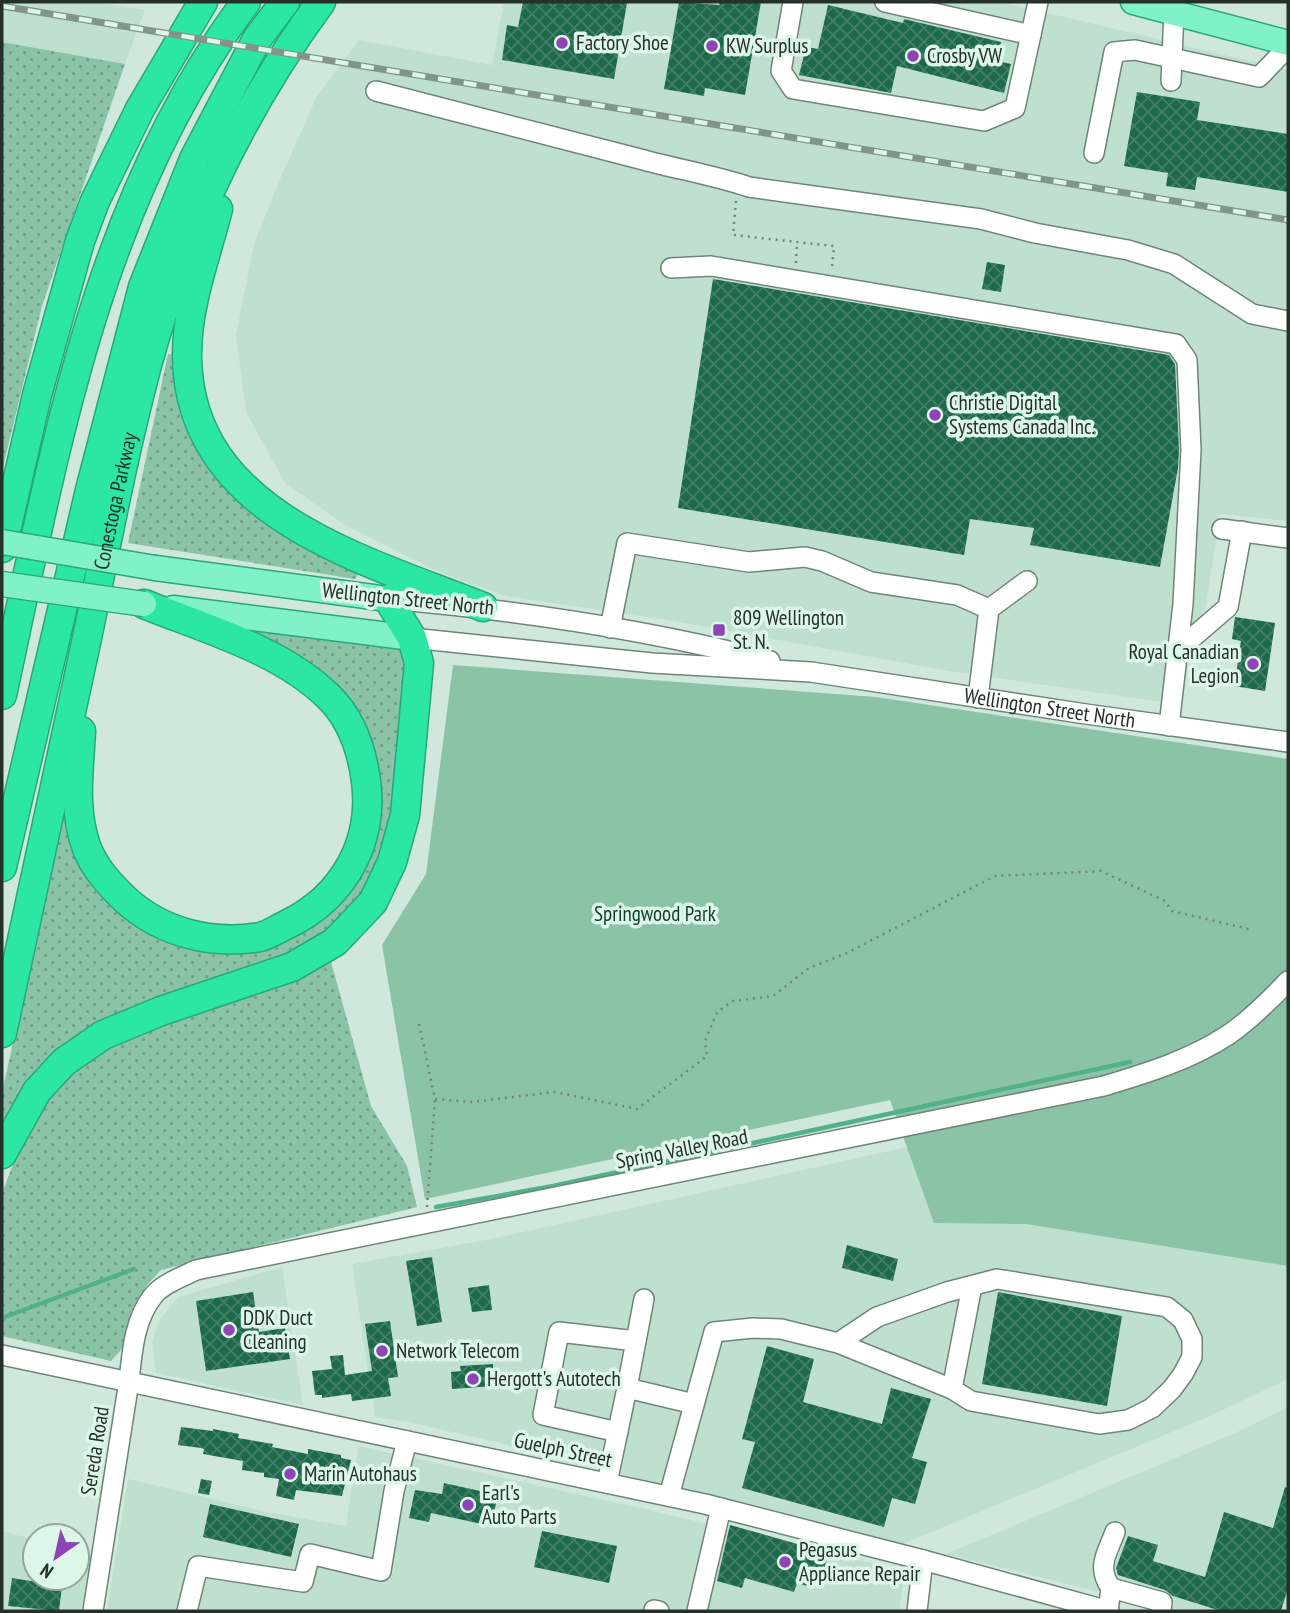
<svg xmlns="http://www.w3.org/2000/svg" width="1290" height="1613" font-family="'PT Sans Narrow',sans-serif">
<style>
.built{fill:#bfe0cf}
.grass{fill:url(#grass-dots)}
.park{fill:#8bc3a7}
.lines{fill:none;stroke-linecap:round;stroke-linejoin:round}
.stream{stroke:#51b187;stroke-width:4.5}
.building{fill:url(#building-cross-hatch)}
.minor-casing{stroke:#6e8579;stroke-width:22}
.major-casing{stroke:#2aa77a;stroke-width:27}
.highway-casing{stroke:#2aa77a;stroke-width:31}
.path{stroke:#73847c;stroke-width:2.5;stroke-dasharray:2 5;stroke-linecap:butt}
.minor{stroke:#fff;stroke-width:19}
.major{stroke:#80f1c8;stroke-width:24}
.highway{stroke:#2ce7a4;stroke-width:28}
.rail-casing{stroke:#82948b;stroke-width:7}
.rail{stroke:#dcf6e8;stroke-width:4.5;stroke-dasharray:13;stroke-linecap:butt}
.major-bridge-casing{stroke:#2aa77a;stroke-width:27;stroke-linecap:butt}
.major-bridge{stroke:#80f1c8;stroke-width:24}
.poi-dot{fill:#8f44b5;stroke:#dcf6e8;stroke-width:2.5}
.labels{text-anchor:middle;stroke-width:7;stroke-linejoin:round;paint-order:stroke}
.poi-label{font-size:21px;fill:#26302b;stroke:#dcf6e8;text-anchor:start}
.street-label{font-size:21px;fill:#26302b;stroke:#dcf6e8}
.park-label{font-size:21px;fill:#133d2b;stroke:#dcf6e8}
</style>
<defs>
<pattern id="grass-dots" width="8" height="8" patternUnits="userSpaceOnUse" patternTransform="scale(1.75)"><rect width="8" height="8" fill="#8bc3a7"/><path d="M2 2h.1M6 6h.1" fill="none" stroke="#719f88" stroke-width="1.8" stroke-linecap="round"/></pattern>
<pattern id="building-cross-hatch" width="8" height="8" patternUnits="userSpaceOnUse" patternTransform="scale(1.75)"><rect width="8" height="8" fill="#1d694b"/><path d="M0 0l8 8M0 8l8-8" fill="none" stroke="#457f68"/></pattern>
</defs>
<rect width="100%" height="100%" fill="#cfe8db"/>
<path class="built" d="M 2,2 L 95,2 L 145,10 L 125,64 L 2,42 Z
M 504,2 L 1001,2 L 1288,70 L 1288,521 L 1220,514 L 1206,605 L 1187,659 L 1182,705 L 949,671 L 673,621 L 506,596 L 441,573 L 345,525 L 285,483 L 246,412 L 236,335 L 254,244 L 281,177 L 317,96 L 359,40 L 492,65 Z
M 907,1147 L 935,1223 L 1026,1224 L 1288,1266 L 1288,1379 L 1208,1417 L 900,1545 L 509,1445 L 413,1423 L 375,1417 L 352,1264 L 491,1239 Z
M 282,1267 L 303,1405 L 156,1373 L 152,1342 L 159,1321 L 178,1297 Z
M 1288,1407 L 1288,1611 L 1178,1611 L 946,1554 L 1235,1433 Z
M 358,1446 L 645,1509 L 887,1567 L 904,1580 L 899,1611 L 107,1611 L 128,1479 L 267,1512 L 346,1526 Z
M 2,1531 L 35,1540 L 35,1578 L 77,1578 L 77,1553 L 94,1558 L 81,1611 L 2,1611 Z"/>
<path class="grass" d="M 2,42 L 125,64 L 42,306 L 2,471 Z
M 168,354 L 180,356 L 202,446 L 362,569 L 355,579 L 128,543 Z
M 251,630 L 400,646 L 407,661 L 399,808 L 382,871 L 321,942 L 127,1017 L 2,1139 L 2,1093 L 62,817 L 70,818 L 79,850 L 189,946 L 335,903 L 368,741 L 253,641 Z
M 330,958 L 371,1106 L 407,1166 L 417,1207 L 161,1270 L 146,1286 L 121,1350 L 111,1361 L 2,1336 L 2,1196 L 4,1188 L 21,1143 L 45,1102 L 73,1068 L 103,1047 Z"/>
<path class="park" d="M 453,665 L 876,697 L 1288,759 L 1288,1266 L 1026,1224 L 934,1223 L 890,1100 L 425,1199 L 382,945 L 426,874 Z"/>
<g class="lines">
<path class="stream" d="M 436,1207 L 553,1186 L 1130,1062
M 2,1318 L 134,1269"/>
</g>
<path class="building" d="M 523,2 L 627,3 L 614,79 L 502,60 L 507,25 L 518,27 Z
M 679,2 L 719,5 L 720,2 L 761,2 L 745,95 L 705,88 L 704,96 L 664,89 Z
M 828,5 L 903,23 L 904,19 L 1001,42 L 997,61 L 1011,64 L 1004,93 L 897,66 L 891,93 L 799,75 L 806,47 L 818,49 Z
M 1137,92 L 1200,102 L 1197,120 L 1288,134 L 1288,192 L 1197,177 L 1195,190 L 1166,186 L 1168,173 L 1124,166 Z
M 987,262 L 1005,265 L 1001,292 L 982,289 Z
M 713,279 L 1169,355 L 1175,364 L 1179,450 L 1178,468 L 1160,567 L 1030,545 L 1034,528 L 970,519 L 964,555 L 678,508 Z
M 1235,617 L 1275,623 L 1265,691 L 1234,686 L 1241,641 L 1232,639 Z
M 847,1245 L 898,1259 L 893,1281 L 842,1268 Z
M 432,1257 L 442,1322 L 417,1326 L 406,1261 Z
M 489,1285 L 492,1310 L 472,1312 L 468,1288 Z
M 253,1292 L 259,1332 L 285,1328 L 290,1359 L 206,1371 L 196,1301 Z
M 998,1292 L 1122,1316 L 1107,1406 L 982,1384 Z
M 390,1321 L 398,1377 L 388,1378 L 391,1396 L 352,1401 L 351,1394 L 322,1398 L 322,1395 L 315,1395 L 312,1371 L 332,1369 L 330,1356 L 343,1355 L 345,1375 L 372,1371 L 365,1324 Z
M 767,1346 L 814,1359 L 803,1402 L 882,1424 L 891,1388 L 931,1399 L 912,1458 L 927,1462 L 915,1504 L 892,1498 L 884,1527 L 742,1488 L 755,1442 L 742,1439 Z
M 493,1364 L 494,1386 L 452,1389 L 451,1372 L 461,1371 L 460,1366 Z
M 181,1427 L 213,1431 L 213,1429 L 239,1434 L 238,1438 L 273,1444 L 272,1447 L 308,1454 L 308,1449 L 341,1455 L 341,1458 L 351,1460 L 342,1496 L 296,1490 L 294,1500 L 276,1496 L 279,1479 L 264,1477 L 264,1473 L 242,1470 L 243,1461 L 203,1454 L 204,1449 L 201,1448 L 178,1445 Z
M 201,1479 L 212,1481 L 209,1495 L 198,1493 Z
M 444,1483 L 498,1495 L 491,1526 L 431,1513 L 429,1522 L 409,1518 L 415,1490 L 442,1494 Z
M 1285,1487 L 1288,1488 L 1288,1588 L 1281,1611 L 1221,1611 L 1173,1596 L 1165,1590 L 1118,1575 L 1116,1568 L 1128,1536 L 1158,1545 L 1153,1561 L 1205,1577 L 1224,1512 L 1273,1528 Z
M 210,1504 L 299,1524 L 291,1557 L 203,1537 Z
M 730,1525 L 829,1553 L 824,1570 L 808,1586 L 797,1583 L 794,1592 L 745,1578 L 742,1588 L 717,1581 Z
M 542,1531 L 617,1546 L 609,1583 L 534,1567 Z
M 12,1578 L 62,1586 L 59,1611 L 8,1606 Z"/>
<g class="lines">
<defs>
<g id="minor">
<path d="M 793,2 L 781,71 L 793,89 L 984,121 L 1015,108 L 1038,2"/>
<path d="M 885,2 L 1031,35"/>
<path d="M 1171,81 L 1174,11"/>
<path d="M 376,91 C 464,113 552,136 640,159 C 676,169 713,175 749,187 L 981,219 L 1035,233 L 1128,250 L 1174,264 L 1252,314 L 1288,321"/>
<path d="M 1094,153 L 1114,52 L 1135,50 L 1259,77 L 1288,47"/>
<path d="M 671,268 L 711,266 L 1176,344 L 1187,360 L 1191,450 L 1183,604 L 1169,726"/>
<path d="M 1222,529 L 1288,538"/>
<path d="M 388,599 C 516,610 645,629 770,661"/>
<path d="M 610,628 L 627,543 L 749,562 L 805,557 L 822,561 L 871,582 L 957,595 L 989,609"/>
<path id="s1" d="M 412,638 L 652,663 L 811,672 L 1086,714 L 1288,742"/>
<path d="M 1178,650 L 1228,607 L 1242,531"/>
<path d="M 978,698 L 989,609 L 1027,581"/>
<path d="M 2,1355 L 705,1504 L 923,1560 L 1109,1611"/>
<path d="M 627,1388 L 644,1299"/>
<path d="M 952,1389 L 972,1286"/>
<path d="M 618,1432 L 543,1415 L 559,1332 L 636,1341"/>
<path d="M 607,1483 L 627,1388 L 694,1404"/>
<path d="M 669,1496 L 714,1332 L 753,1328 L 781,1329 L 838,1343 L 952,1389 L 971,1401 L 1099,1424 L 1128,1420 L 1152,1408 L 1172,1389 L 1183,1374 L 1192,1357 L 1192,1339 L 1183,1320 L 1167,1307 L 997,1279 L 947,1292 L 877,1317 L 838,1343"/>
<path d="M 1111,1588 C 1096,1567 1107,1554 1115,1532"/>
<path d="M 654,1610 L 659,1611"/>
<path d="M 93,1611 L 129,1381 C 132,1353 134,1320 153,1296 C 162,1284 182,1277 196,1270 L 1104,1086 C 1147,1073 1190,1060 1228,1035 C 1250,1020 1270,1000 1288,981"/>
<path d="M 187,1611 L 198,1566 L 303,1582 L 310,1554 L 381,1571 L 394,1491 L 407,1441"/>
<path d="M 697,1611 L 721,1508"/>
<path d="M 917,1611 L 923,1560"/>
<path d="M 1108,1611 L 1111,1588 L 1162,1602 L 1161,1611"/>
</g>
<path id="major" d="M 1133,2 L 1288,43
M 155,568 L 388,599
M 173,608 L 412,638"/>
<g id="highway">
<path d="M 218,209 C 206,256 187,305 187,354 C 187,514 363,559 483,607"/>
<path d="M 2,548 L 37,395 L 80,241 L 95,201 L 140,109 L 203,2"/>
<path d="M 2,695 C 54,456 95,202 246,2"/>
<path d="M 81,731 C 79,769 73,809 86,846 C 94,868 110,885 127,901 C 163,933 212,945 260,937 C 269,935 279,928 288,924 C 343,897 374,843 366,781 C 362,751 351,718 328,696 C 279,649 206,629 144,604"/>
<path d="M 2,867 L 90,490 L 143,287 L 194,159 L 257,39 L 285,2"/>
<path id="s2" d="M 2,1033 C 30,901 59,770 87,638 C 106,547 123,455 147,365 C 183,234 241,111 321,2"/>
<path d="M 2,1154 L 37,1091 L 64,1062 L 103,1035 L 161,1011 L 292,967 L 335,942 L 373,902 L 392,862 L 405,815 L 419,663 L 412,638 L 388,599"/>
</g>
</defs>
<use href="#minor" class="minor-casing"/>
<use href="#major" class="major-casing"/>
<use href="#highway" class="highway-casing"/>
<path class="path" d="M 736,201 L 733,235 L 834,246 L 832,268
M 796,263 L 797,242
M 419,1024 L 435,1099 L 471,1102 L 555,1092 L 637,1109 L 707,1056 L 705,1041 L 717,1012 L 733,1001 L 773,996 L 809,968 L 847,953 L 995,876 L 1101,871 L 1165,901 L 1172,911 L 1253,930
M 427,1207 L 435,1099"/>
<use href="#minor" class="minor"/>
<use href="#major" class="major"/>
<use href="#highway" class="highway"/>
<defs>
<path id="rail" d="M 2,6 L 1288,220"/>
</defs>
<use href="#rail" class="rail-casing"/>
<use href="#rail" class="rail"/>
<defs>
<path id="major-bridge" d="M 2,542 L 155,568
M 2,584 L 144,604"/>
</defs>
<use href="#major-bridge" class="major-bridge-casing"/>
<use href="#major-bridge" class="major-bridge"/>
</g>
<g class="poi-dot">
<circle cx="562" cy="43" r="7"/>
<circle cx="712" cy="46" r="7"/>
<circle cx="913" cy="56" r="7"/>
<circle cx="935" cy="415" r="7"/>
<rect x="712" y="623" width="14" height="14" rx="3.5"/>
<circle cx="1253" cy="664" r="7"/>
<circle cx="229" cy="1330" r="7"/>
<circle cx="382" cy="1351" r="7"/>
<circle cx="473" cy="1379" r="7"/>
<circle cx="290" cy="1474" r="7"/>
<circle cx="468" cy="1505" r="7"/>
<circle cx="785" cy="1562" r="7"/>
</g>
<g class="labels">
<g class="poi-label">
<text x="576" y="50">Factory Shoe</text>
<text x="726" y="53">KW Surplus</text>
<text x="927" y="63">Crosby VW</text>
<text x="949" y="410">Christie Digital<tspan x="949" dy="24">Systems Canada Inc.</tspan></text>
<text x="733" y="625">809 Wellington<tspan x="733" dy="24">St. N.</tspan></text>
<text x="1239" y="659" text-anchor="end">Royal Canadian<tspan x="1239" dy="24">Legion</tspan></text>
<text x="243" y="1325">DDK Duct<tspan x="243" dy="24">Cleaning</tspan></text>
<text x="396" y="1358">Network Telecom</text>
<text x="487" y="1386">Hergott's Autotech</text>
<text x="304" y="1481">Marin Autohaus</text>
<text x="482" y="1500">Earl's<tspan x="482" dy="24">Auto Parts</tspan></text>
<text x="799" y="1557">Pegasus<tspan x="799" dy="24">Appliance Repair</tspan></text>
</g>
<g class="street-label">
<text dy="7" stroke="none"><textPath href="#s2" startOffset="544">Conestoga Parkway</textPath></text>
<text transform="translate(408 599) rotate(6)" y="7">Wellington Street North</text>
<text dy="7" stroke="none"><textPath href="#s1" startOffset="642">Wellington Street North</textPath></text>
<text transform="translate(682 1149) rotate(-11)" y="7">Spring Valley Road</text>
<text transform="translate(563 1450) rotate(12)" y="7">Guelph Street</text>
<text transform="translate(95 1451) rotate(-81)" y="7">Sereda Road</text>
</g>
<g class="park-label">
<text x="655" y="921">Springwood Park</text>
</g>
</g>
<rect width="1290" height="1613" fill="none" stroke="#26302b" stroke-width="7"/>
<g transform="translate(56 1557) rotate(214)"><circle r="33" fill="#dcf6e8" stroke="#93a79c" stroke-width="2"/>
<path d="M0-5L12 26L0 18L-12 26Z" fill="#8f44b5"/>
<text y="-10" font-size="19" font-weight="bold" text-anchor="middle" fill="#26302b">N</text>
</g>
</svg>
